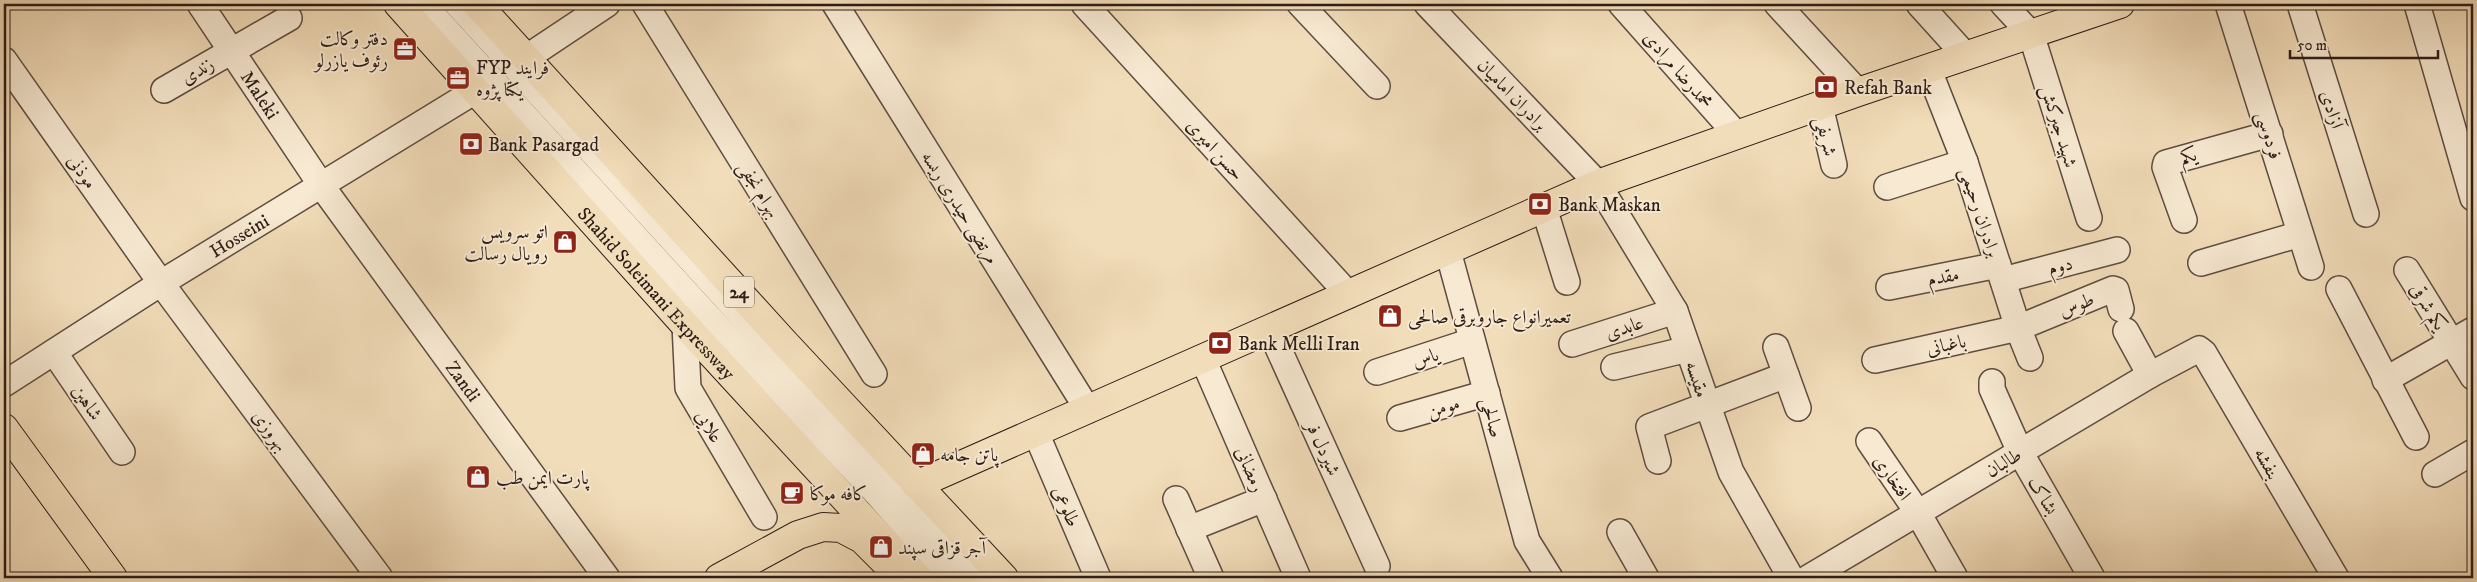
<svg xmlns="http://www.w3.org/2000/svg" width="2477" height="582" font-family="'IM FELL DW Pica',Amiri,serif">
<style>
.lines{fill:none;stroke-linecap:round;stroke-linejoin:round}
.minor-casing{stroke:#5e4d40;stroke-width:28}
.major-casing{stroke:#2c1d17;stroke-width:30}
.highway-casing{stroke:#2c1d17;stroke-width:30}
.minor{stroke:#f7e9d2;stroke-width:25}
.major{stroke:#f2ddba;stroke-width:28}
.highway{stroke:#f2ddba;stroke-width:28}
.labels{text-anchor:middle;stroke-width:4;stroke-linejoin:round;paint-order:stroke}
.shield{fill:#f7e9d2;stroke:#695a4f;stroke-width:1}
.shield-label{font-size:18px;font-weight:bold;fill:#2c1d17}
.poi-label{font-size:19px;fill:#2c1d17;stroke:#f7e9d2;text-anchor:start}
.street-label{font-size:19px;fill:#2c1d17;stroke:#f7e9d2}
</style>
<rect width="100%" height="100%" fill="#f2ddba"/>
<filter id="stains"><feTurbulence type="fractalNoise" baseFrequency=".004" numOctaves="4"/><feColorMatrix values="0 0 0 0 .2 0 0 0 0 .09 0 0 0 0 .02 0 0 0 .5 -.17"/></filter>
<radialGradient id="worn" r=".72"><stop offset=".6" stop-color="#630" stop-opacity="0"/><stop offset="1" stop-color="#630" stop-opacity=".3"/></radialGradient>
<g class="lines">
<defs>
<g id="minor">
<path id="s1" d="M 200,4 L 321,185 L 607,578"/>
<path d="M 423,4 L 707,315 L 878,495 L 951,578"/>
<path d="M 457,4 L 835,418 L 978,578"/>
<path d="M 645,4 L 874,374"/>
<path d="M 835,4 L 1088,410"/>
<path d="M 1084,4 L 1349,295"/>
<path d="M 1300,4 L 1377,86"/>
<path d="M 1427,4 L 1598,184 L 1675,311 L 1731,472 L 1791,578"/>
<path d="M 1621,4 L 1737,135"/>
<path d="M 1777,4 L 1858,92"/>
<path d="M 1919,4 L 1966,56"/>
<path d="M 2003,4 L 2031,34 L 2089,218"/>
<path d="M 2228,4 L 2311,267"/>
<path d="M 2300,4 L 2366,214"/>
<path d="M 2417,4 L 2473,198"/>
<path d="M 526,58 L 607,4"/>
<path d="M 4,60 L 161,283 L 380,578"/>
<path d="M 1928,68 L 1965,162 L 2018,328 L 2030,358"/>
<path d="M 164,90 L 289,18"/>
<path d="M 1820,106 L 1834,165"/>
<path d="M 1887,187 L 1965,162"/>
<path d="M 1544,208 L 1567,282"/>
<path d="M 2184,220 L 2165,167 L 2166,163 L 2270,134"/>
<path d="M 1448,251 L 1527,541 L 1550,578"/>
<path d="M 2201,263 L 2300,234"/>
<path d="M 2407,270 L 2473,377"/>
<path d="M 2003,280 L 2117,250"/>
<path d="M 1889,287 L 1998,265"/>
<path d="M 2339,289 L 2416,437"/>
<path d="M 685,325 L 688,388 L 764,517"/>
<path d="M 1270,330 L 1377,566"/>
<path d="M 2126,331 L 2150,375"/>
<path d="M 1572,344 L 1675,311"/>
<path d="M 1776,347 L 1798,408"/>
<path d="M 54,352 L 122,452"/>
<path d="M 1203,359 L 1298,578"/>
<path d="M 1875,360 L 2018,328 L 2113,289 L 2116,290 L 2121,309"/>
<path d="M 1614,367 L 1688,349"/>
<path d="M 1377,372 L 1472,341"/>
<path d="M 2385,380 L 2473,330"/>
<path d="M 1992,382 L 1992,389 L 2020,452 L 2092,578"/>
<path id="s2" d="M 4,384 L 161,283 L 475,91"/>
<path d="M 1400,418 L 1487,393"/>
<path d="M 1036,433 L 1098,578"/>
<path d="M 1869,441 L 1918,513 L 1955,578"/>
<path d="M 1658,461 L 1649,427 L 1786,375"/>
<path d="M 2435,474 L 2473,452"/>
<path d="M 1176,499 L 1211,578"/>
<path d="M 1189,529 L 1264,499"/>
<path d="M 1620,532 L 1646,578"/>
<path d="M 1808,578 L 2150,375 L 2199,349 L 2204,353 L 2336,578"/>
</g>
<path id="major" d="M 4,428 L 113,578
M 916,485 L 1598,184 L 1858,92 L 2120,4
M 719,578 L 798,535 L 823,527 L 841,528 L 862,539 L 899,576"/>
<g id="highway">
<path id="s3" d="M 398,4 L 685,325 L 918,578"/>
<path d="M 477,4 L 783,341 L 1004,578"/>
</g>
</defs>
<use href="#minor" class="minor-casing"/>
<use href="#major" class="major-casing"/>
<use href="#highway" class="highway-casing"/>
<use href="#minor" class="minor"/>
<use href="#major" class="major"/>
<use href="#highway" class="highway"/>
</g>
<defs>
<symbol id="office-square" viewBox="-11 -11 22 22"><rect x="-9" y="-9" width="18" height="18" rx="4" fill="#8f2418" stroke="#f7e9d2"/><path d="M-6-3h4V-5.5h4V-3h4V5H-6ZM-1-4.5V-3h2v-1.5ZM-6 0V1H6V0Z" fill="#fff"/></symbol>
<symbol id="bank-square" viewBox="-11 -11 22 22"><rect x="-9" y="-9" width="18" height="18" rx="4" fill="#8f2418" stroke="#f7e9d2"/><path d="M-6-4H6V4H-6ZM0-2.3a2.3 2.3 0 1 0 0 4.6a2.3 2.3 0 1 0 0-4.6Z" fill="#fff"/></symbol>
<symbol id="shop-square" viewBox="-11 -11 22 22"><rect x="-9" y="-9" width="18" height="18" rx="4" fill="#8f2418" stroke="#f7e9d2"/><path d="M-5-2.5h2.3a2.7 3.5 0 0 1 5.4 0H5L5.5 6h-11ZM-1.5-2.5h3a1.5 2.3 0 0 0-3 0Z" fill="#fff"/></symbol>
<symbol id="cafe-square" viewBox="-11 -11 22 22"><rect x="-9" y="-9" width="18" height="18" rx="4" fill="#8f2418" stroke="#f7e9d2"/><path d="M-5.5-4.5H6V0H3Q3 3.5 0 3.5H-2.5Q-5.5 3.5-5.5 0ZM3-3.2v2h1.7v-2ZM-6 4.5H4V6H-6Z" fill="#fff"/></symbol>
</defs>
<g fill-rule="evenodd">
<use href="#office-square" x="391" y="35" width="28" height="28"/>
<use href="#office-square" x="444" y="64" width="28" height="28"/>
<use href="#bank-square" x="1812" y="73" width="28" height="28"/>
<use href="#bank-square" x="457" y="130" width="28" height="28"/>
<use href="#bank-square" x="1526" y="190" width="28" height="28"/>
<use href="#shop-square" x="551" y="228" width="28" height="28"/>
<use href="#shop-square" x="1376" y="302" width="28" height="28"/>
<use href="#bank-square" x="1206" y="329" width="28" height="28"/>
<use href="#shop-square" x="909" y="440" width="28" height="28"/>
<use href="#shop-square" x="464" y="463" width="28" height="28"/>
<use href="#cafe-square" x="778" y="479" width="28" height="28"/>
<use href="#shop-square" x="867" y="533" width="28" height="28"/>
</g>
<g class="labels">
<rect class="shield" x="724" y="276.5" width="30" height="31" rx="4"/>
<g class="shield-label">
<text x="739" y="298">24</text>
</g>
<g class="poi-label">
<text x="388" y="45" text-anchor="end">دفتر وکالت<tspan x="388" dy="22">رئوف یازرلو</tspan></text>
<text x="476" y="74">FYP فرایند<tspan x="476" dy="22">یکتا پژوه</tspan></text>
<text x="1844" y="94">Refah Bank</text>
<text x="488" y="151">Bank Pasargad</text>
<text x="1558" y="211">Bank Maskan</text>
<text x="548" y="238" text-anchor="end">اتو سرویس<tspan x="548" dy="22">رویال رسالت</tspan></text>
<text x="1408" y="323">تعمیرانواع جاروبرقی صالحی</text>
<text x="1238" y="350">Bank Melli Iran</text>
<text x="940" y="461">پاتن جامه</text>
<text x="496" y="484">پارت ایمن طب</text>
<text x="810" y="500">کافه موکا</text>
<text x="898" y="554">آجر قزاقی سپند</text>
</g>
<g class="street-label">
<text transform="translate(1679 69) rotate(49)" y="7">محمدرضا مرادی</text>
<text transform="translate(197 70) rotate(-30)" y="7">زندی</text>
<text dy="7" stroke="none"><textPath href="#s1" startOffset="109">Maleki</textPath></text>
<text transform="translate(1513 94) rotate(46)" y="7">برادران امامیان</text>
<text transform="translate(2333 109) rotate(73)" y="7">آزادی</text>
<text transform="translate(2060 126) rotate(73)" y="7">شهید جبرکش</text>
<text transform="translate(2270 135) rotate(73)" y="7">فردوسی</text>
<text transform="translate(1827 136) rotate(76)" y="7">شریفی</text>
<text transform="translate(1216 149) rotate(48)" y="7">حسن امیری</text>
<text transform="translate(2188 155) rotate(-14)" y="7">یکم</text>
<text transform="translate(83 171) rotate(55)" y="7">موذنی</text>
<text transform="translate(760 189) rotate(58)" y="7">بهرام نجفی</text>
<text transform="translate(961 207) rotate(58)" y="7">مرتضی حیدری ریسه</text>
<text transform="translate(1981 212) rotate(72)" y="7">برادران رحیمی</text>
<text dy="7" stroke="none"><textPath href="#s2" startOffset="278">Hosseini</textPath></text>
<text transform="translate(2060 265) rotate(-15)" y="7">دوم</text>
<text transform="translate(1943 276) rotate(-11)" y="7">مقدم</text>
<text dy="7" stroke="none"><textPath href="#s3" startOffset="388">Shahid Soleimani Expressway</textPath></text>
<text transform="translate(2076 304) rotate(-22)" y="7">طوس</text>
<text transform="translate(2429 306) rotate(58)" y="7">یکم شرقی</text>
<text transform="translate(1624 327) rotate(-18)" y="7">عابدی</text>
<text transform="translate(1946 344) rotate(-12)" y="7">باغبانی</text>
<text transform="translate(1425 357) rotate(-18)" y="7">یاس</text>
<text transform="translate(1698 379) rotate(72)" y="7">مقیسه</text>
<text dy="7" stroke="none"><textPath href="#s1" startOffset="460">Zandi</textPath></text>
<text transform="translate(88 402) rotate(56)" y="7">شاهین</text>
<text transform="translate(1443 406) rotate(-16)" y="7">مومن</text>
<text transform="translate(1493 417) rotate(75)" y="7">صالحی</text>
<text transform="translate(710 426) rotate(59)" y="7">علایی</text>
<text transform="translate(271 430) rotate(53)" y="7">بهروزی</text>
<text transform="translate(1324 448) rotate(66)" y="7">شیردل فر</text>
<text transform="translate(2003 462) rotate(-31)" y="7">طالبان</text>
<text transform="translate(2268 463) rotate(60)" y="7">بنفشه</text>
<text transform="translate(1251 469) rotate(67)" y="7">رمضانی</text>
<text transform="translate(1893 477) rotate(55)" y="7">افتخاری</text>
<text transform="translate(2044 495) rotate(60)" y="7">بشاک</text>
<text transform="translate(1067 506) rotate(67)" y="7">طلوعی</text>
</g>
</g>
<rect width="2477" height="582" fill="none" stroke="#f2ddba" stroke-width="20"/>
<rect x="5" y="5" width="2467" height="572" fill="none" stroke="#2c1d17" stroke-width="2.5"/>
<rect x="10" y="10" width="2457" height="562" fill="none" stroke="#2c1d17"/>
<path d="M2290 50v8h148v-8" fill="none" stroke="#2c1d17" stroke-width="2.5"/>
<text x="2297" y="50" font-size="15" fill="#2c1d17" stroke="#f7e9d2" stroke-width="4" paint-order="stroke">50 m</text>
<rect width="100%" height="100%" filter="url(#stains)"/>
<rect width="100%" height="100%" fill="url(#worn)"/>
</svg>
